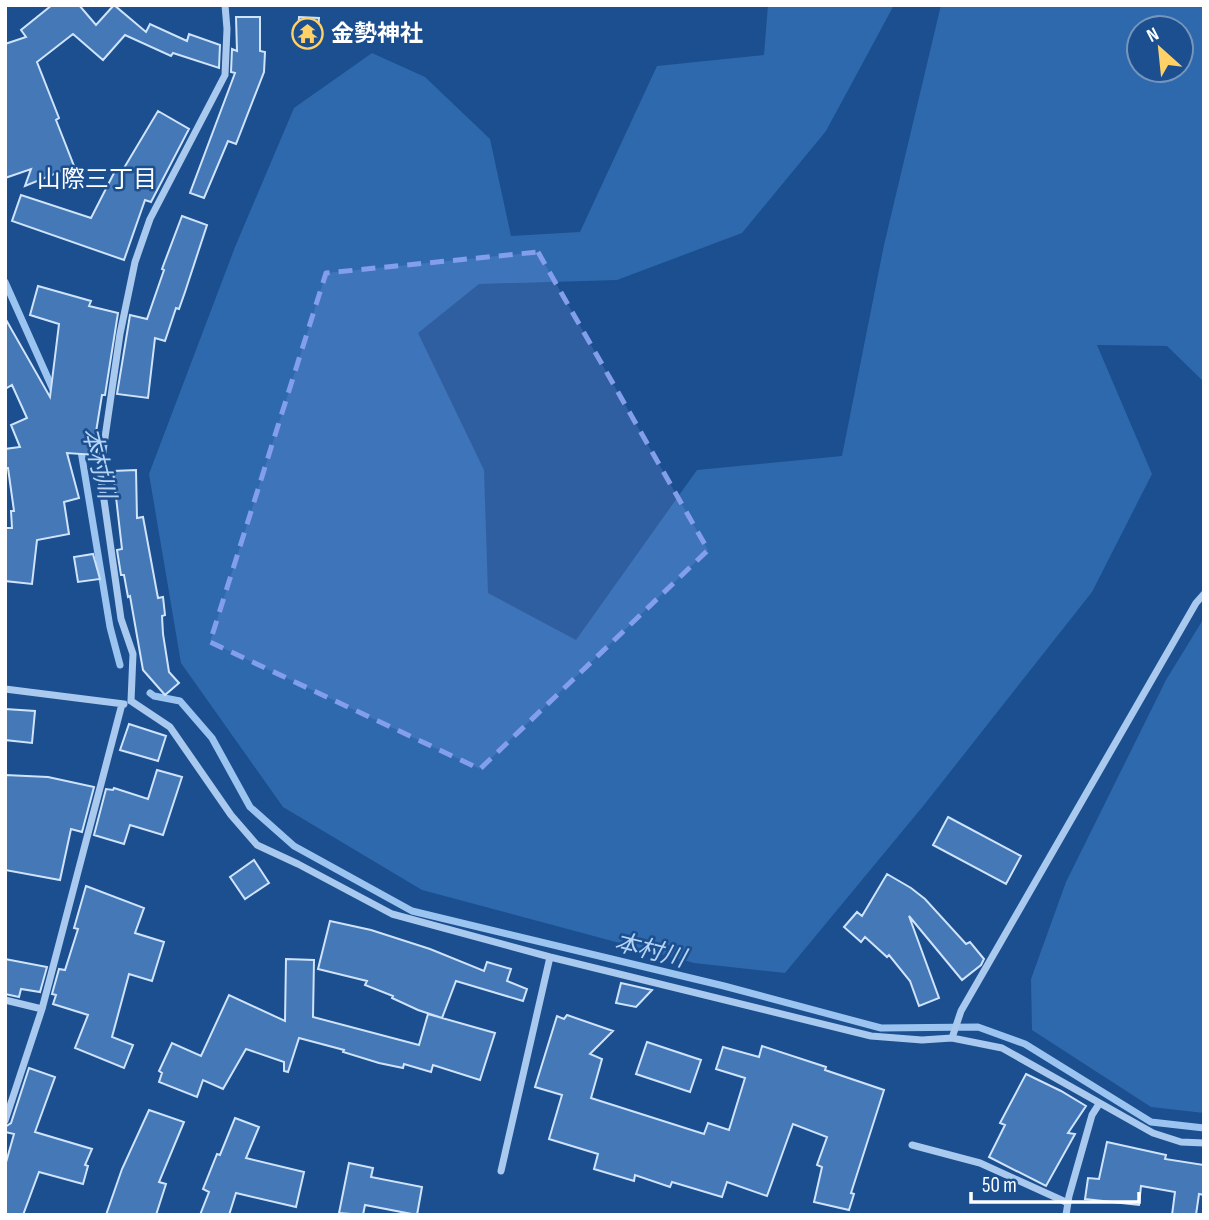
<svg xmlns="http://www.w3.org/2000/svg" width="1209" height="1220" font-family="'Sofia Sans Condensed','Noto Sans JP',sans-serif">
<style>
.green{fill:#2e69ad;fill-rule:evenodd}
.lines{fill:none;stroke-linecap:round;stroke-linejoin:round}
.stream{stroke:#9cc4f0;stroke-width:7}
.building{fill:#4478b7;stroke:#cfe3fa;stroke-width:2}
.street{stroke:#a9c9ee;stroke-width:7}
.marked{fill:#839eea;fill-opacity:0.2;stroke:#839eea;stroke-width:5;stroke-dasharray:14 9;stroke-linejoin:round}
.labels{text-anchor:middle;stroke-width:5;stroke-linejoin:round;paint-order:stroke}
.poi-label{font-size:23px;font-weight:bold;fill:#fff;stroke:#1b4f8f;text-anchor:start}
.neighbourhood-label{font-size:24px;fill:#fff;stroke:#1b4f8f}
.water-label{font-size:24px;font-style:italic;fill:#b5d3f5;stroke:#1b4f8f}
</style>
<rect width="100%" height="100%" fill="#1b4f8f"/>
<path class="green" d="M 768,5 L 894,5 L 826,131 L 742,233 L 617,280 L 479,284 L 418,333 L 484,470 L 488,593 L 576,640 L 697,470 L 842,456 L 884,245 L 941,5 L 1204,5 L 1204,382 L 1167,346 L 1097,345 L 1152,474 L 1092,592 L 924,805 L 785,973 L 694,963 L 422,890 L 283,807 L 181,663 L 149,474 L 235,247 L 294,108 L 372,53 L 425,77 L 490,139 L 511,236 L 580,232 L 657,66 L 764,55 ZM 1139,28 L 1181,28 L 1181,70 L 1139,70 Z
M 1204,618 L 1204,1113 L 1151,1107 L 1032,1030 L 1031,979 L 1066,882 L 1166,680 Z"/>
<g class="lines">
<path class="stream" d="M 5,282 L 55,394
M 80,445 L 110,627 L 120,665
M 150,693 L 154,696 L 180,701 L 212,738 L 250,807 L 294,846 L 412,911 L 724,986 L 881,1028 L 978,1027 L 1025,1044 L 1151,1122 L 1204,1128"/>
</g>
<path class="building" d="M 52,5 L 79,5 L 96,25 L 114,5 L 146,32 L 150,24 L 187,41 L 189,34 L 220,45 L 219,68 L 173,53 L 171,56 L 125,35 L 103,60 L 73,34 L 37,62 L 59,118 L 56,120 L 74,166 L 25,186 L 31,169 L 5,178 L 5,44 L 26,37 L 21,30 Z
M 236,17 L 260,17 L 260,51 L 265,52 L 264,72 L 236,144 L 228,141 L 204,198 L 190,193 L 235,73 L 231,72 L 232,49 L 237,51 Z
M 299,17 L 319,18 L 317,44 L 297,43 Z
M 158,111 L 189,129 L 151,202 L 145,200 L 124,260 L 12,221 L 21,195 L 91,218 L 115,171 L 121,173 Z
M 182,216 L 207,225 L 185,292 L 179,309 L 176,308 L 165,341 L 155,338 L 148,398 L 117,394 L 130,315 L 147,319 L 164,270 L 162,269 Z
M 38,286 L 91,301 L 89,306 L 118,313 L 105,395 L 102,395 L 96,432 L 100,432 L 96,455 L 67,453 L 79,498 L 64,502 L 69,534 L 37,540 L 32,584 L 5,581 L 5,528 L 12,528 L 11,511 L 14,511 L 8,468 L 5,468 L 5,449 L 20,447 L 11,425 L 27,418 L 12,385 L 5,389 L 5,318 L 50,397 L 59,324 L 30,315 Z
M 136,470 L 137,518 L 143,517 L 158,598 L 163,597 L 165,615 L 162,616 L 163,634 L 169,672 L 179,683 L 165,695 L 143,670 L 130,596 L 128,597 L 124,575 L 121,575 L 117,550 L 122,549 L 113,471 Z
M 93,554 L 100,579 L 78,582 L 74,557 Z
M 5,709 L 35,711 L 32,743 L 5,740 Z
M 129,724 L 166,736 L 158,761 L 120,750 Z
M 157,770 L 182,777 L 163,835 L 130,825 L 124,844 L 94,835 L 106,789 L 113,790 L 114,788 L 148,799 Z
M 5,775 L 48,777 L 94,787 L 82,832 L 71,829 L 60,880 L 5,870 Z
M 948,817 L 1021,856 L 1006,884 L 933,845 Z
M 254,860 L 269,883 L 245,899 L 230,877 Z
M 887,874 L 911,888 L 925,899 L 966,944 L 970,942 L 984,959 L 981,965 L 962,980 L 909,916 L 939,998 L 919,1006 L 910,981 L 889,955 L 887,957 L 865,937 L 861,942 L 844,927 L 857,912 L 862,916 Z
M 86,886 L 144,908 L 135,933 L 164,942 L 152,981 L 129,974 L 112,1037 L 133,1045 L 124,1068 L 75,1048 L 88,1015 L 53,1004 L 56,995 L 52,994 L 59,969 L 65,970 L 78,929 L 74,928 Z
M 330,921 L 371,930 L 430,949 L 484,971 L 487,962 L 511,969 L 507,981 L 527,989 L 523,1001 L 456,981 L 442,1018 L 418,1010 L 392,998 L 393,996 L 365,985 L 367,981 L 318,969 Z
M 5,959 L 47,967 L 40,992 L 21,989 L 19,997 L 5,994 Z
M 286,959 L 314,960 L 313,1017 L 419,1045 L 428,1014 L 495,1033 L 480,1080 L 433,1065 L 431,1072 L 404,1064 L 403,1068 L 379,1063 L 343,1052 L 344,1050 L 299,1038 L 288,1072 L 284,1071 L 284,1062 L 246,1049 L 223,1089 L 203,1080 L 197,1097 L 159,1082 L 162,1073 L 159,1071 L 172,1043 L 201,1056 L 229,995 L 285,1021 Z
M 621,983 L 652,990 L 636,1007 L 616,1003 Z
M 567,1015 L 613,1031 L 590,1054 L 602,1059 L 591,1098 L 704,1134 L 708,1123 L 729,1130 L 745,1078 L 716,1069 L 723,1047 L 759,1057 L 762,1046 L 826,1067 L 825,1070 L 884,1090 L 851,1193 L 854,1194 L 849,1210 L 814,1202 L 822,1167 L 817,1165 L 827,1137 L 793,1124 L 767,1196 L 727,1182 L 722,1197 L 672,1182 L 670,1187 L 635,1175 L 634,1181 L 594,1169 L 598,1154 L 549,1139 L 562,1095 L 535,1087 L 557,1016 L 564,1019 Z
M 647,1042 L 701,1060 L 690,1092 L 636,1074 Z
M 29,1068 L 55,1077 L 35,1132 L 92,1149 L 85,1165 L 88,1166 L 83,1184 L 39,1172 L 23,1215 L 5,1215 L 5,1166 L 14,1134 L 5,1132 L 5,1127 L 11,1123 Z
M 1026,1074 L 1061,1091 L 1086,1106 L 1068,1133 L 1075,1134 L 1046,1186 L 989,1157 L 1005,1125 L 1000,1123 Z
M 149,1110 L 184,1122 L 159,1182 L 166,1184 L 156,1215 L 106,1215 L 122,1169 Z
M 235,1118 L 259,1127 L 246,1158 L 304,1172 L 296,1207 L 236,1193 L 229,1215 L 200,1215 L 209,1192 L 203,1189 L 217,1154 L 220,1155 Z
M 1107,1142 L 1166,1155 L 1165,1159 L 1204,1165 L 1204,1195 L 1199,1194 L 1196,1215 L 1172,1215 L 1175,1192 L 1141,1186 L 1139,1205 L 1085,1199 L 1088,1178 L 1099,1179 Z
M 349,1163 L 373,1168 L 371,1177 L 422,1187 L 417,1215 L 365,1205 L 363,1215 L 339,1213 Z"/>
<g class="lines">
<path class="street" d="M 5,689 L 124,704
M 131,701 L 170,727 L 231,815 L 257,845 L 298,864 L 392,914 L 550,957 L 871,1036 L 922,1040 L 952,1038 L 1002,1048 L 1153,1133 L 1181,1142 L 1204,1143
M 131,701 L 133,654 L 121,619 L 100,472 L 120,334 L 135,262 L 150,219 L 225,75 L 227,29 L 225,5
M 5,1000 L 42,1009
M 952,1038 L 961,1011 L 1196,603 L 1204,594
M 5,1121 L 42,1009 L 122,704
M 912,1145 L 980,1163 L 1068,1203
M 501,1171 L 550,957
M 1066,1215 L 1069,1196 L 1092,1115 L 1099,1104"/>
</g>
<path class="marked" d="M 538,252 L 708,550 L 480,769 L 210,642 L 326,273 Z"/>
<defs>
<symbol id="temple-ring" viewBox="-11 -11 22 22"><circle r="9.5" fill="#1b4f8f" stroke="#ffd166" stroke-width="1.5"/><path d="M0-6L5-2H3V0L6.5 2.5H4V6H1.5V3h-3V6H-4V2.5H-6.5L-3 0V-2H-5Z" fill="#ffd166"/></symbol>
</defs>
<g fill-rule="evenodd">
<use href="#temple-ring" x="290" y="16" width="35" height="35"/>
</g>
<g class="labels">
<g class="poi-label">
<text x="331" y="41">金勢神社</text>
</g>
<g class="neighbourhood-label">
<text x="97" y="187">山際三丁目</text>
</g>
<g class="water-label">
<text transform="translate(99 463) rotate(76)" y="8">本村川</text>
<text transform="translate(650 950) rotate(14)" y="8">本村川</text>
</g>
</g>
<rect width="1209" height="1220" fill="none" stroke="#ffffff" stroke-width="14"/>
<g transform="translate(1160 49) rotate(333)"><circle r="33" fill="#1b4f8f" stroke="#7695bc" stroke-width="2"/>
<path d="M0-5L12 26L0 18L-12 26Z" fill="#ffd166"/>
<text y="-10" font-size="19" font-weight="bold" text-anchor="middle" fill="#ffffff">N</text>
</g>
<path d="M971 1192v10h168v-10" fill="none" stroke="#ffffff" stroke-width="3.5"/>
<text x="982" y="1192" font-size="21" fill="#ffffff" stroke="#1b4f8f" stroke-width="5" paint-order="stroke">50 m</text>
</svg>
